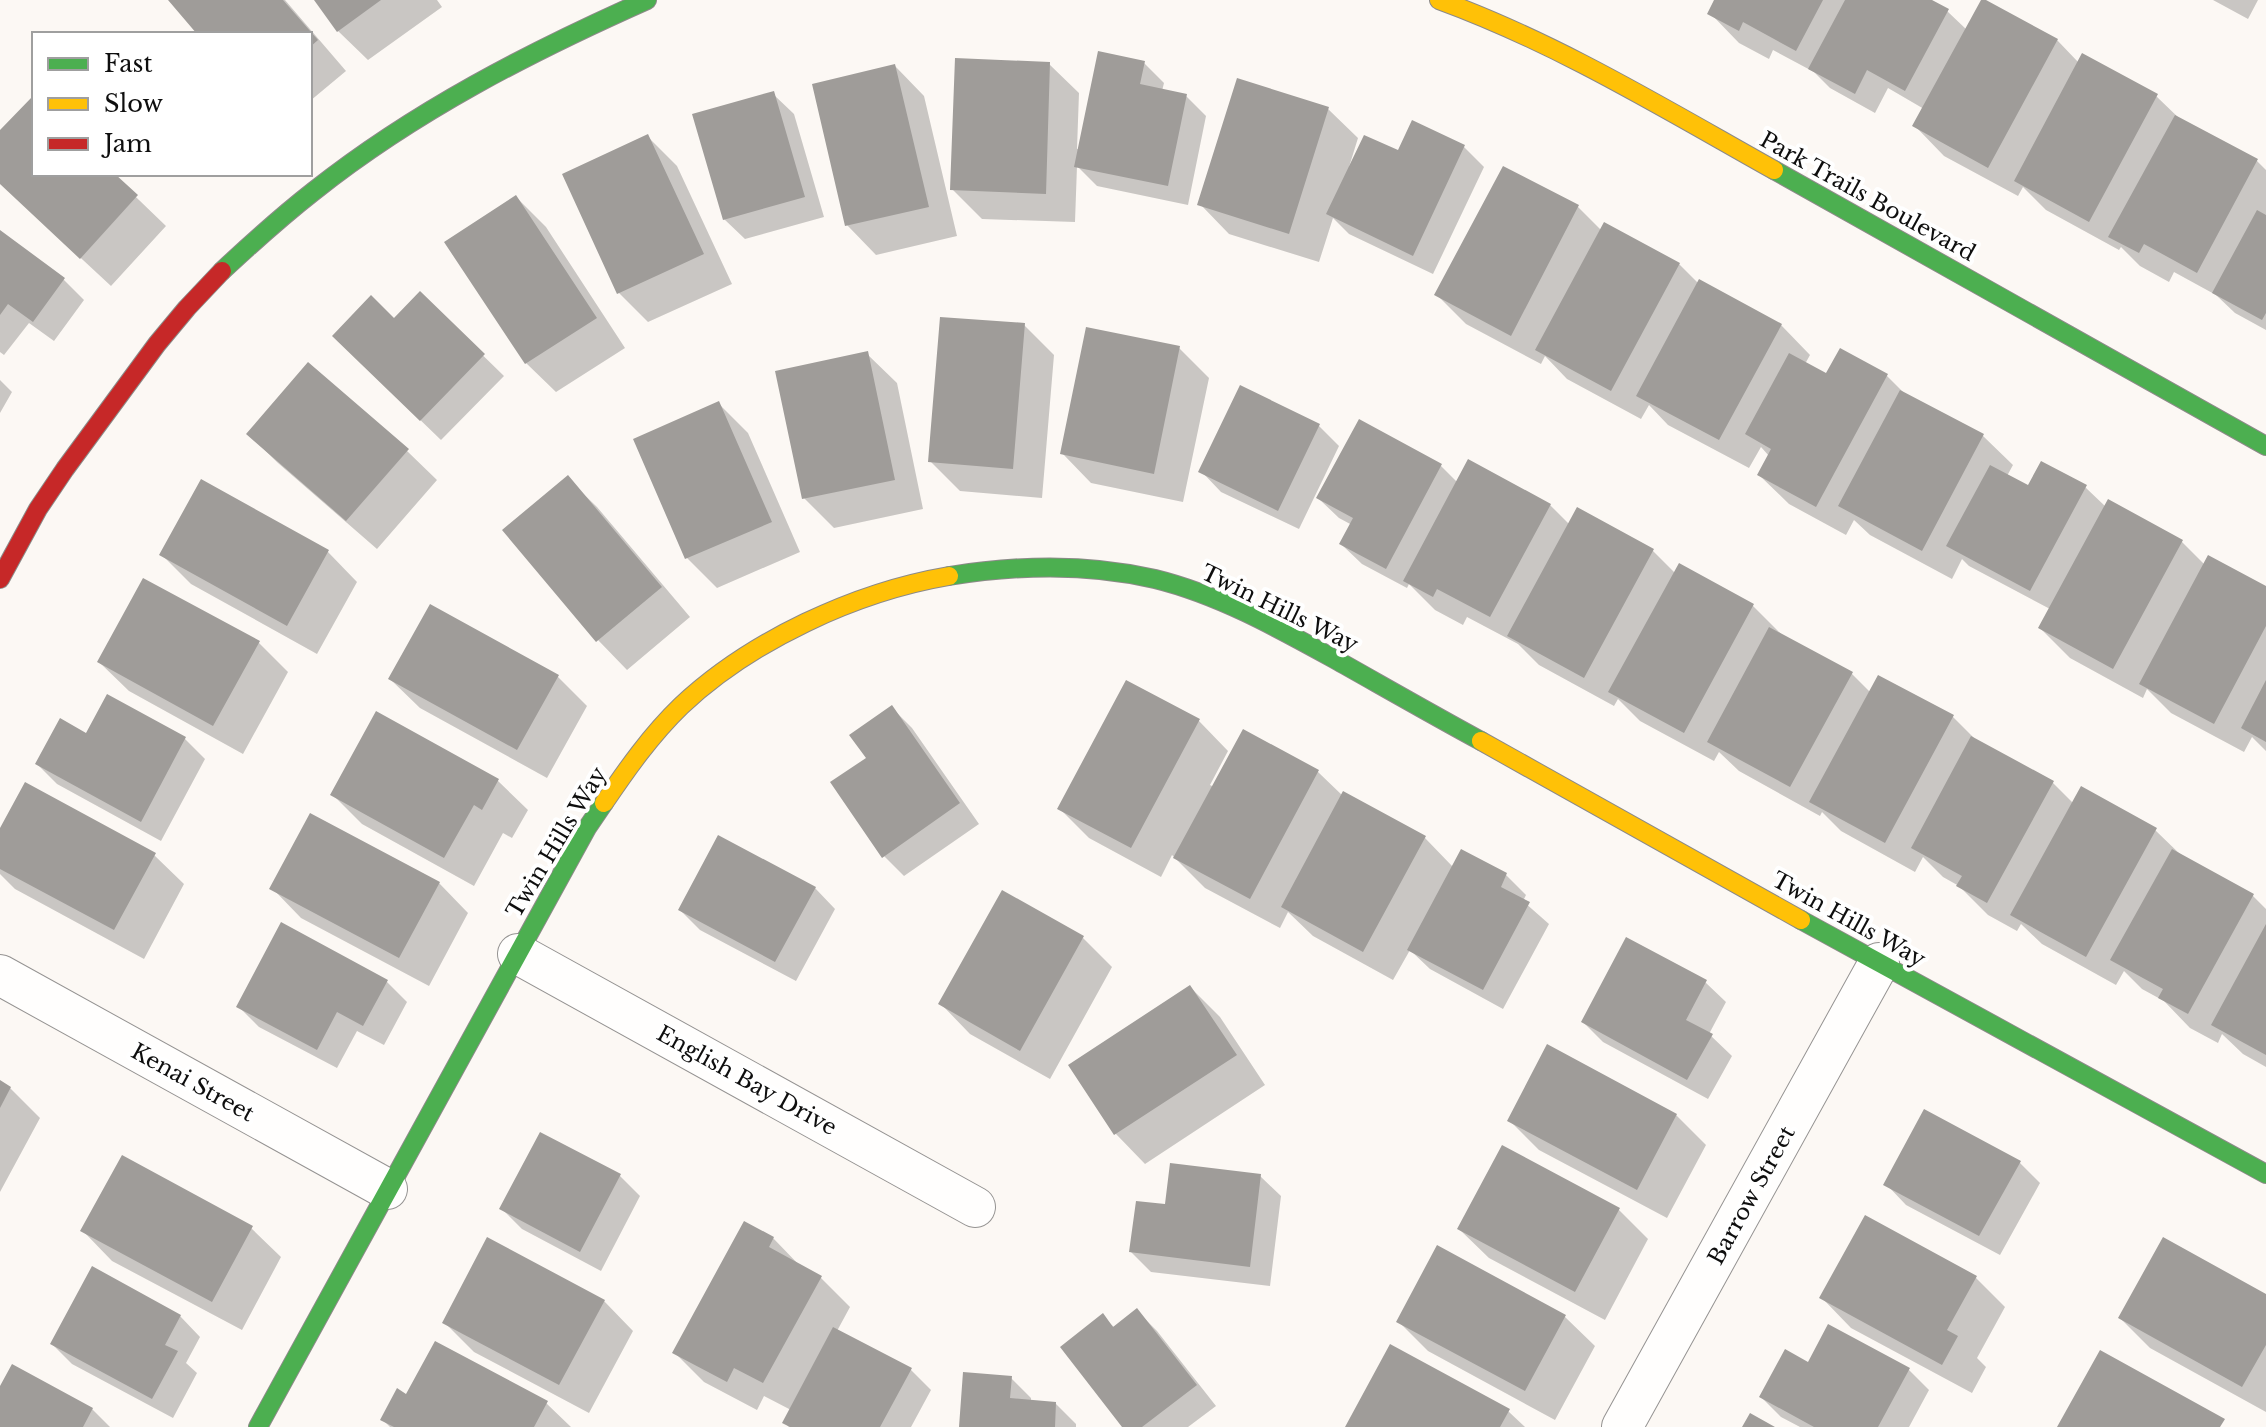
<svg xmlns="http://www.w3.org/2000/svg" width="2266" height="1427" font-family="'Libre Baskerville',serif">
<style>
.shadow{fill:#0003}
.building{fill:#9f9c99}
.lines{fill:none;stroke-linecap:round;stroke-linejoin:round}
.street-casing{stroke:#959392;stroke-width:42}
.fast-casing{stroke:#8c8a88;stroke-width:20}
.slow-casing{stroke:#8c8a88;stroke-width:20}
.jam-casing{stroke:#8c8a88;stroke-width:20}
.street{stroke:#fffefd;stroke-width:40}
.fast{stroke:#4caf50;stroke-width:18}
.slow{stroke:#ffc107;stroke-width:18}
.jam{stroke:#c62828;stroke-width:18}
.labels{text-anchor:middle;stroke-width:8;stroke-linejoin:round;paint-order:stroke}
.street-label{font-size:22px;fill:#0e0e0e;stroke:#fff}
</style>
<rect width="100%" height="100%" fill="#fcf8f4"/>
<path class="shadow" d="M 170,0 L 285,0 L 346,71 L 310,101 L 310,34 L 200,34 Z
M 316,0 L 437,0 L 442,7 L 368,60 L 338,31 Z
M 1717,0 L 1928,0 L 1947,11 L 1967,30 L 2057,40 L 2079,63 L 2156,96 L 2182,121 L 2257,161 L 2266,170 L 2266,330 L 2235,313 L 2216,295 L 2174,272 L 2169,282 L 2140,266 L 2121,247 L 2119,250 L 2046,210 L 2023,187 L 2018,196 L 1944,156 L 1915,126 L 1924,109 L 1888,88 L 1875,113 L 1830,88 L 1814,72 L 1773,50 L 1769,59 L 1739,43 L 1710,13 Z
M 2213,0 L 2258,0 L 2248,19 Z
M 1144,63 L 1164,83 L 1162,91 L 1186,96 L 1206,116 L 1188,205 L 1097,186 L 1077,166 L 1075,222 L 982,219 L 952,189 L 1049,64 L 1079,93 L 1077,149 L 1080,149 Z
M 895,66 L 924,96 L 957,236 L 876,255 L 847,225 Z
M 773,94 L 794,114 L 824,217 L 745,239 L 724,219 Z
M 34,102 L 34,174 L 112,174 L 166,226 L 111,286 L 0,183 L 0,133 Z
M 1328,109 L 1358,138 L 1349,167 L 1351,168 L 1399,153 L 1464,147 L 1484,167 L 1433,274 L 1349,234 L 1333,218 L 1319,262 L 1229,234 L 1200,204 Z
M 648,137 L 677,166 L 732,284 L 648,322 L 619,293 Z
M 1504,168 L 1578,207 L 1602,231 L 1679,264 L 1699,284 L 1781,325 L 1810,355 L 1805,364 L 1827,375 L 1887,376 L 1906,395 L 1983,436 L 2013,465 L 2007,476 L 2029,487 L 2085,487 L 2106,507 L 2109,502 L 2182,542 L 2205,565 L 2266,588 L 2266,751 L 2252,737 L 2244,752 L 2171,713 L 2147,689 L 2143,698 L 2070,658 L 2040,628 L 2050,609 L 1969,566 L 1962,559 L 1952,579 L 1870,535 L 1854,520 L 1846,535 L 1789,504 L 1759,475 L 1769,456 L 1761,447 L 1749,468 L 1668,425 L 1649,405 L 1641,419 L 1567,379 L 1545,356 L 1541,364 L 1466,324 L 1436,294 Z
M 516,197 L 546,227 L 625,348 L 556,392 L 526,363 Z
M 0,232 L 64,280 L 84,300 L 54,341 L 29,323 L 4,355 L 0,352 Z
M 420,294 L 504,376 L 441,440 L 354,356 Z
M 1024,325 L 1054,355 L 1042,498 L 960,491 L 930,461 Z
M 1179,348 L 1209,378 L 1183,502 L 1091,483 L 1062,453 Z
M 867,354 L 897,383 L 923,509 L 834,528 L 804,498 Z
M 0,380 L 12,392 L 0,413 Z
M 718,403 L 748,433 L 800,552 L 717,588 L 687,558 L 635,440 Z
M 1319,426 L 1339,446 L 1299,529 L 1221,492 L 1201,471 Z
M 248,434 L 407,451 L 437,480 L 377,549 L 278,463 Z
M 1441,466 L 1458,483 L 1550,505 L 1570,525 L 1578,510 L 1653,551 L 1675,573 L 1753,606 L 1782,635 L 1852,674 L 1871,693 L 1879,677 L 1953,717 L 1979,743 L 2053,783 L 2074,804 L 2155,830 L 2183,857 L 2253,896 L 2266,909 L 2266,1067 L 2243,1054 L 2222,1034 L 2218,1043 L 2190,1028 L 2164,1001 L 2142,989 L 2124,971 L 2116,985 L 2042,944 L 2021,924 L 2017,931 L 1988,915 L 1959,886 L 1943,877 L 1923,857 L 1915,872 L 1841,831 L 1822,812 L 1820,816 L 1739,771 L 1719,752 L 1714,761 L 1640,721 L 1618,699 L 1614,706 L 1539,665 L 1518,644 L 1467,617 L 1463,625 L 1435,610 L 1409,584 L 1407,588 L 1362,564 L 1341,544 L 1352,525 L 1339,518 L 1318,498 Z
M 567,478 L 597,507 L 690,617 L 627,670 L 598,640 Z
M 328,552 L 357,582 L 317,654 L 191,584 L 161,554 Z
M 259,643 L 288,672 L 243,754 L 129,691 L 99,662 Z
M 558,677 L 587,706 L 547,778 L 420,708 L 390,679 Z
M 1127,682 L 1199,721 L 1228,751 L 1210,785 L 1214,787 L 1243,732 L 1318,772 L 1343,796 L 1425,838 L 1453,867 L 1506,875 L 1526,895 L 1523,901 L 1549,924 L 1503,1009 L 1430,969 L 1410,950 L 1393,980 L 1313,936 L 1288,912 L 1280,928 L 1205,888 L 1172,855 L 1161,877 L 1089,838 L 1059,808 Z
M 107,697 L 185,739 L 205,759 L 161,841 L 57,784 L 37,764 L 87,735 Z
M 892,708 L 912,728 L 979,824 L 904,876 L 884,856 L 868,759 Z
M 376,714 L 498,781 L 528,810 L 512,838 L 503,833 L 474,886 L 362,824 L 332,794 Z
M 0,832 L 154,855 L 184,884 L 144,959 L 15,889 L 0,874 Z
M 439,883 L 468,913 L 429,986 L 301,918 L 272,888 Z
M 815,888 L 835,909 L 796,981 L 700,930 L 680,910 Z
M 1083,938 L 1112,967 L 1050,1079 L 970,1034 L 941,1004 Z
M 387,982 L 407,1002 L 384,1045 L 357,1031 L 337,1068 L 259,1027 L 238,1006 Z
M 1705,982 L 1726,1002 L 1709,1034 L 1732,1056 L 1708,1099 L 1603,1042 L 1583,1022 Z
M 1190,987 L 1220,1017 L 1265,1085 L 1145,1164 L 1116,1134 L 1071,1066 Z
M 0,1083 L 10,1088 L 40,1118 L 0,1192 Z
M 1676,1115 L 1706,1145 L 1667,1218 L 1539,1150 L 1509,1120 Z
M 541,1135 L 620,1176 L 640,1196 L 601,1271 L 522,1229 L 502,1209 Z
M 2020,1163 L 2040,1183 L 2000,1255 L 1906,1205 L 1886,1184 Z
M 1260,1176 L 1281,1196 L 1270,1286 L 1151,1272 L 1131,1252 L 1167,1207 Z
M 1619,1210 L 1648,1239 L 1605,1320 L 1489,1258 L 1459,1229 Z
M 251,1228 L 281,1257 L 242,1330 L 112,1261 L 83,1231 Z
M 773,1238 L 802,1268 L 821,1278 L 850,1307 L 837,1331 L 910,1369 L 931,1390 L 911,1427 L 789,1427 L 785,1423 L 791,1410 L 764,1396 L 757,1410 L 704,1382 L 674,1352 Z
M 93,1269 L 180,1316 L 200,1337 L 186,1363 L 197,1373 L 173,1418 L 72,1364 L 52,1344 Z
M 1975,1277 L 2005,1307 L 1977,1358 L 1986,1367 L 1972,1393 L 1851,1328 L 1822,1298 Z
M 2266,1297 L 2266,1412 L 2150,1348 L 2120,1318 Z
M 604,1301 L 633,1331 L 589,1413 L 474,1352 L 444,1322 Z
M 1137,1311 L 1157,1331 L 1216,1406 L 1188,1427 L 1125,1427 L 1102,1316 L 1115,1328 Z
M 1565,1317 L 1595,1346 L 1555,1420 L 1428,1351 L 1398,1321 Z
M 1909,1370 L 1929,1390 L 1909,1427 L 1800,1427 L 1781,1417 L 1761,1397 Z
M 1011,1378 L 1031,1398 L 1031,1402 L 1056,1404 L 1076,1424 L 1076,1427 L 961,1427 Z
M 0,1391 L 92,1409 L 110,1427 L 0,1427 Z
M 407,1396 L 546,1403 L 571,1427 L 390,1427 L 382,1419 Z
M 1508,1411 L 1525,1427 L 1347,1427 Z"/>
<path class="building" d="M 168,0 L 283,0 L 318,40 L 310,47 L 310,34 L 197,34 Z
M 314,0 L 381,0 L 337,32 Z
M 1714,0 L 1823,0 L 1796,51 L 1743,22 L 1739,31 L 1707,14 Z
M 1845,0 L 1932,0 L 1949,9 L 1905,91 L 1867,70 L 1855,94 L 1808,69 Z
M 1981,0 L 1986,0 L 2058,39 L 1988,168 L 1912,126 Z
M 1098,51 L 1145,61 L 1140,84 L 1187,94 L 1168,186 L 1074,167 Z
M 2082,53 L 2158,94 L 2089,222 L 2014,181 Z
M 955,58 L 1050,62 L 1046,194 L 950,190 Z
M 895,64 L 929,207 L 845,226 L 812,84 Z
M 1237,78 L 1329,107 L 1289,234 L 1197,205 Z
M 774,91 L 805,197 L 723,220 L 692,114 Z
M 32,97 L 34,99 L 34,174 L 115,174 L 138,195 L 80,259 L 0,184 L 0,130 Z
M 2175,115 L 2258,159 L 2197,273 L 2144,244 L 2139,253 L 2108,237 Z
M 1412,120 L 1465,145 L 1413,256 L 1326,214 L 1364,135 L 1398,150 Z
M 648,134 L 704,254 L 617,294 L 562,174 Z
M 1503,166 L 1579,205 L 1511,336 L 1434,295 Z
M 516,195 L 597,318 L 525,364 L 444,242 Z
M 2257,210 L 2266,215 L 2266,313 L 2262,320 L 2212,293 Z
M 1604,222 L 1680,263 L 1611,391 L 1535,350 Z
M 0,230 L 65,278 L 33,322 L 8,304 L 0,315 Z
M 1699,279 L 1782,324 L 1719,440 L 1636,396 Z
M 420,291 L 485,354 L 420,421 L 332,336 L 371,295 L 394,318 Z
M 940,317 L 1025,323 L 1013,469 L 928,462 Z
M 1086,327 L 1180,346 L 1154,474 L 1060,454 Z
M 1840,348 L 1888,374 L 1816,507 L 1757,475 L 1771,449 L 1745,434 L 1789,353 L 1826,373 Z
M 868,351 L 895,480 L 802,499 L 775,371 Z
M 308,362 L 409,449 L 346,521 L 246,434 Z
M 1240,385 L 1320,424 L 1278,511 L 1198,472 Z
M 1900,390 L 1984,434 L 1922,551 L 1838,506 Z
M 719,401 L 772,522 L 685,559 L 633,439 Z
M 1359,419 L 1442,464 L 1386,569 L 1339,544 L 1353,518 L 1316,498 Z
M 1468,459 L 1551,504 L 1490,617 L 1437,589 L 1433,597 L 1403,581 Z
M 2041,461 L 2087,485 L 2030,591 L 1946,546 L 1990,465 L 2028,485 Z
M 568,475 L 662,587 L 596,642 L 502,530 Z
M 201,479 L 329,550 L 287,626 L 159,555 Z
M 2108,499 L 2183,540 L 2113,669 L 2038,628 Z
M 1577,507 L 1654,549 L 1584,678 L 1507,636 Z
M 2208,555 L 2266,586 L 2266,626 L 2214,724 L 2139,684 Z
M 1679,563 L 1754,604 L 1684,733 L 1608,692 Z
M 143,578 L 260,641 L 213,726 L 97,662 Z
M 430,604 L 559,675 L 517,750 L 388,679 Z
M 1769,627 L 1853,672 L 1790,787 L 1707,742 Z
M 1878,675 L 1954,715 L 1885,843 L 1809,802 Z
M 1126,680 L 1200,719 L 1131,848 L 1057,809 Z
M 2266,680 L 2266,742 L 2241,728 Z
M 107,694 L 186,737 L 141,822 L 35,764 L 60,718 L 86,733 Z
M 892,705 L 960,803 L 882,858 L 830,782 L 866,758 L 849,735 Z
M 376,711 L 499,779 L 482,810 L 474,805 L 444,858 L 330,795 Z
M 1243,729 L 1319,770 L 1250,899 L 1173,858 Z
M 1971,736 L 2054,781 L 1987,903 L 1956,886 L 1962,876 L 1911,848 Z
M 25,782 L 156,853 L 114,930 L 0,869 L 0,828 Z
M 2081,786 L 2157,828 L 2086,957 L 2010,915 Z
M 1343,791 L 1426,836 L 1363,952 L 1281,907 Z
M 310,813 L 440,882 L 399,958 L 269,889 Z
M 718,835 L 816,887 L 775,962 L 678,910 Z
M 1461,849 L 1507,873 L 1501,887 L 1530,902 L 1483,990 L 1407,950 Z
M 2172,849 L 2254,894 L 2188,1014 L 2158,998 L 2163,989 L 2110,960 Z
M 1002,890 L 1084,936 L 1020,1051 L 938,1004 Z
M 281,922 L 388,980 L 363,1026 L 337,1012 L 317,1050 L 236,1007 Z
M 2266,924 L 2266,1055 L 2211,1025 Z
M 1626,937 L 1707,980 L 1686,1020 L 1713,1034 L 1687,1080 L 1581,1022 Z
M 1190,985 L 1237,1055 L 1114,1135 L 1068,1065 Z
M 1547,1044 L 1677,1114 L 1637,1190 L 1507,1121 Z
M 0,1080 L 11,1087 L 0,1108 Z
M 1924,1109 L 2021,1161 L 1979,1236 L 1883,1185 Z
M 540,1132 L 621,1174 L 580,1252 L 499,1209 Z
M 1502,1145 L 1620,1208 L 1575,1292 L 1457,1229 Z
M 122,1155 L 253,1226 L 212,1302 L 80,1231 Z
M 1170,1163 L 1261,1174 L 1250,1267 L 1129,1252 L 1136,1201 L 1165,1204 Z
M 1865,1215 L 1977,1276 L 1947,1330 L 1958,1336 L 1942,1365 L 1819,1298 Z
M 744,1221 L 774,1237 L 769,1247 L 822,1276 L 763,1383 L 734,1368 L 727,1382 L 672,1353 Z
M 487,1237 L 605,1300 L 559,1385 L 442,1323 Z
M 2163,1237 L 2266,1294 L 2266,1345 L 2242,1387 L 2118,1318 Z
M 1437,1245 L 1566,1315 L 1525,1391 L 1396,1322 Z
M 92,1266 L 181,1315 L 165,1345 L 178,1351 L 152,1399 L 50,1344 Z
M 1137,1308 L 1197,1385 L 1142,1427 L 1122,1427 L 1060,1347 L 1103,1313 L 1113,1327 Z
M 1828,1324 L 1910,1368 L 1878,1427 L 1814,1427 L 1759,1397 L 1785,1349 L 1808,1362 Z
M 833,1327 L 912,1368 L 880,1427 L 790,1427 L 782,1423 Z
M 435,1341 L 548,1401 L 534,1427 L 394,1427 L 380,1420 L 397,1388 L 406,1394 Z
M 1390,1344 L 1510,1409 L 1500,1427 L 1345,1427 Z
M 2100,1350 L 2225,1419 L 2220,1427 L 2057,1427 Z
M 12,1364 L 93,1408 L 83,1427 L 0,1427 L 0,1386 Z
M 963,1372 L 1012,1376 L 1010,1398 L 1056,1402 L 1055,1427 L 959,1427 Z
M 1750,1413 L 1775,1427 L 1742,1427 Z"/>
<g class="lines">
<defs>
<path id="street" d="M 518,954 L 975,1207
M 0,975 L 387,1189
M 1622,1427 L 1879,963"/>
<path id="fast" d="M 1774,170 L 2266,446
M 222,271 C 252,243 282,216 314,191 C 415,111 530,52 647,0
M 949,576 C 1017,565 1087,563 1155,579 C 1220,595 1280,629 1338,661 C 1386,688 1433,715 1481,741
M 1801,920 L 2266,1174
M 258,1427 L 587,828 L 604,803"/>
<path id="slow" d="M 1439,0 C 1557,43 1665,109 1774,170
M 1481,741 L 1801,920
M 604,803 C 627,769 651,735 681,706 C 750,641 855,592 949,576"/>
<path id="jam" d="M 0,579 L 38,509 L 65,469 L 157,344 L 187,308 L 222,271"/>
</defs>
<use href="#street" class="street-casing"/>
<use href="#fast" class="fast-casing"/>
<use href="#slow" class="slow-casing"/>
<use href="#jam" class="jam-casing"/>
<use href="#street" class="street"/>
<use href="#fast" class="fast"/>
<use href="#slow" class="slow"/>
<use href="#jam" class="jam"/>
</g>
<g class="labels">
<g class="street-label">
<text transform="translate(1868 196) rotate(29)" y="8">Park Trails Boulevard</text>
<text transform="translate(1280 608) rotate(26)" y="8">Twin Hills Way</text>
<text transform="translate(556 842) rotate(-59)" y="8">Twin Hills Way</text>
<text transform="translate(1849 919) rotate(29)" y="8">Twin Hills Way</text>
<text transform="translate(747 1080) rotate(29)" y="8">English Bay Drive</text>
<text transform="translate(193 1082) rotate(29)" y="8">Kenai Street</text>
<text transform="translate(1751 1195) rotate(-61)" y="8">Barrow Street</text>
</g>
</g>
<rect x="32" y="32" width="280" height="144" fill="#ffffff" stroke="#9f9f9f" stroke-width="2"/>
<rect x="48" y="58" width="40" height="12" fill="#4caf50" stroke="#9f9f9f" stroke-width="2"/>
<text x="104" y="72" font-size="24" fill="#0e0e0e">Fast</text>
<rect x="48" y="98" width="40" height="12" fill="#ffc107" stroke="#9f9f9f" stroke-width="2"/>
<text x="104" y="112" font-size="24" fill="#0e0e0e">Slow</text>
<rect x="48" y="138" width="40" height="12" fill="#c62828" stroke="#9f9f9f" stroke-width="2"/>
<text x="104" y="152" font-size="24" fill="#0e0e0e">Jam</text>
</svg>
